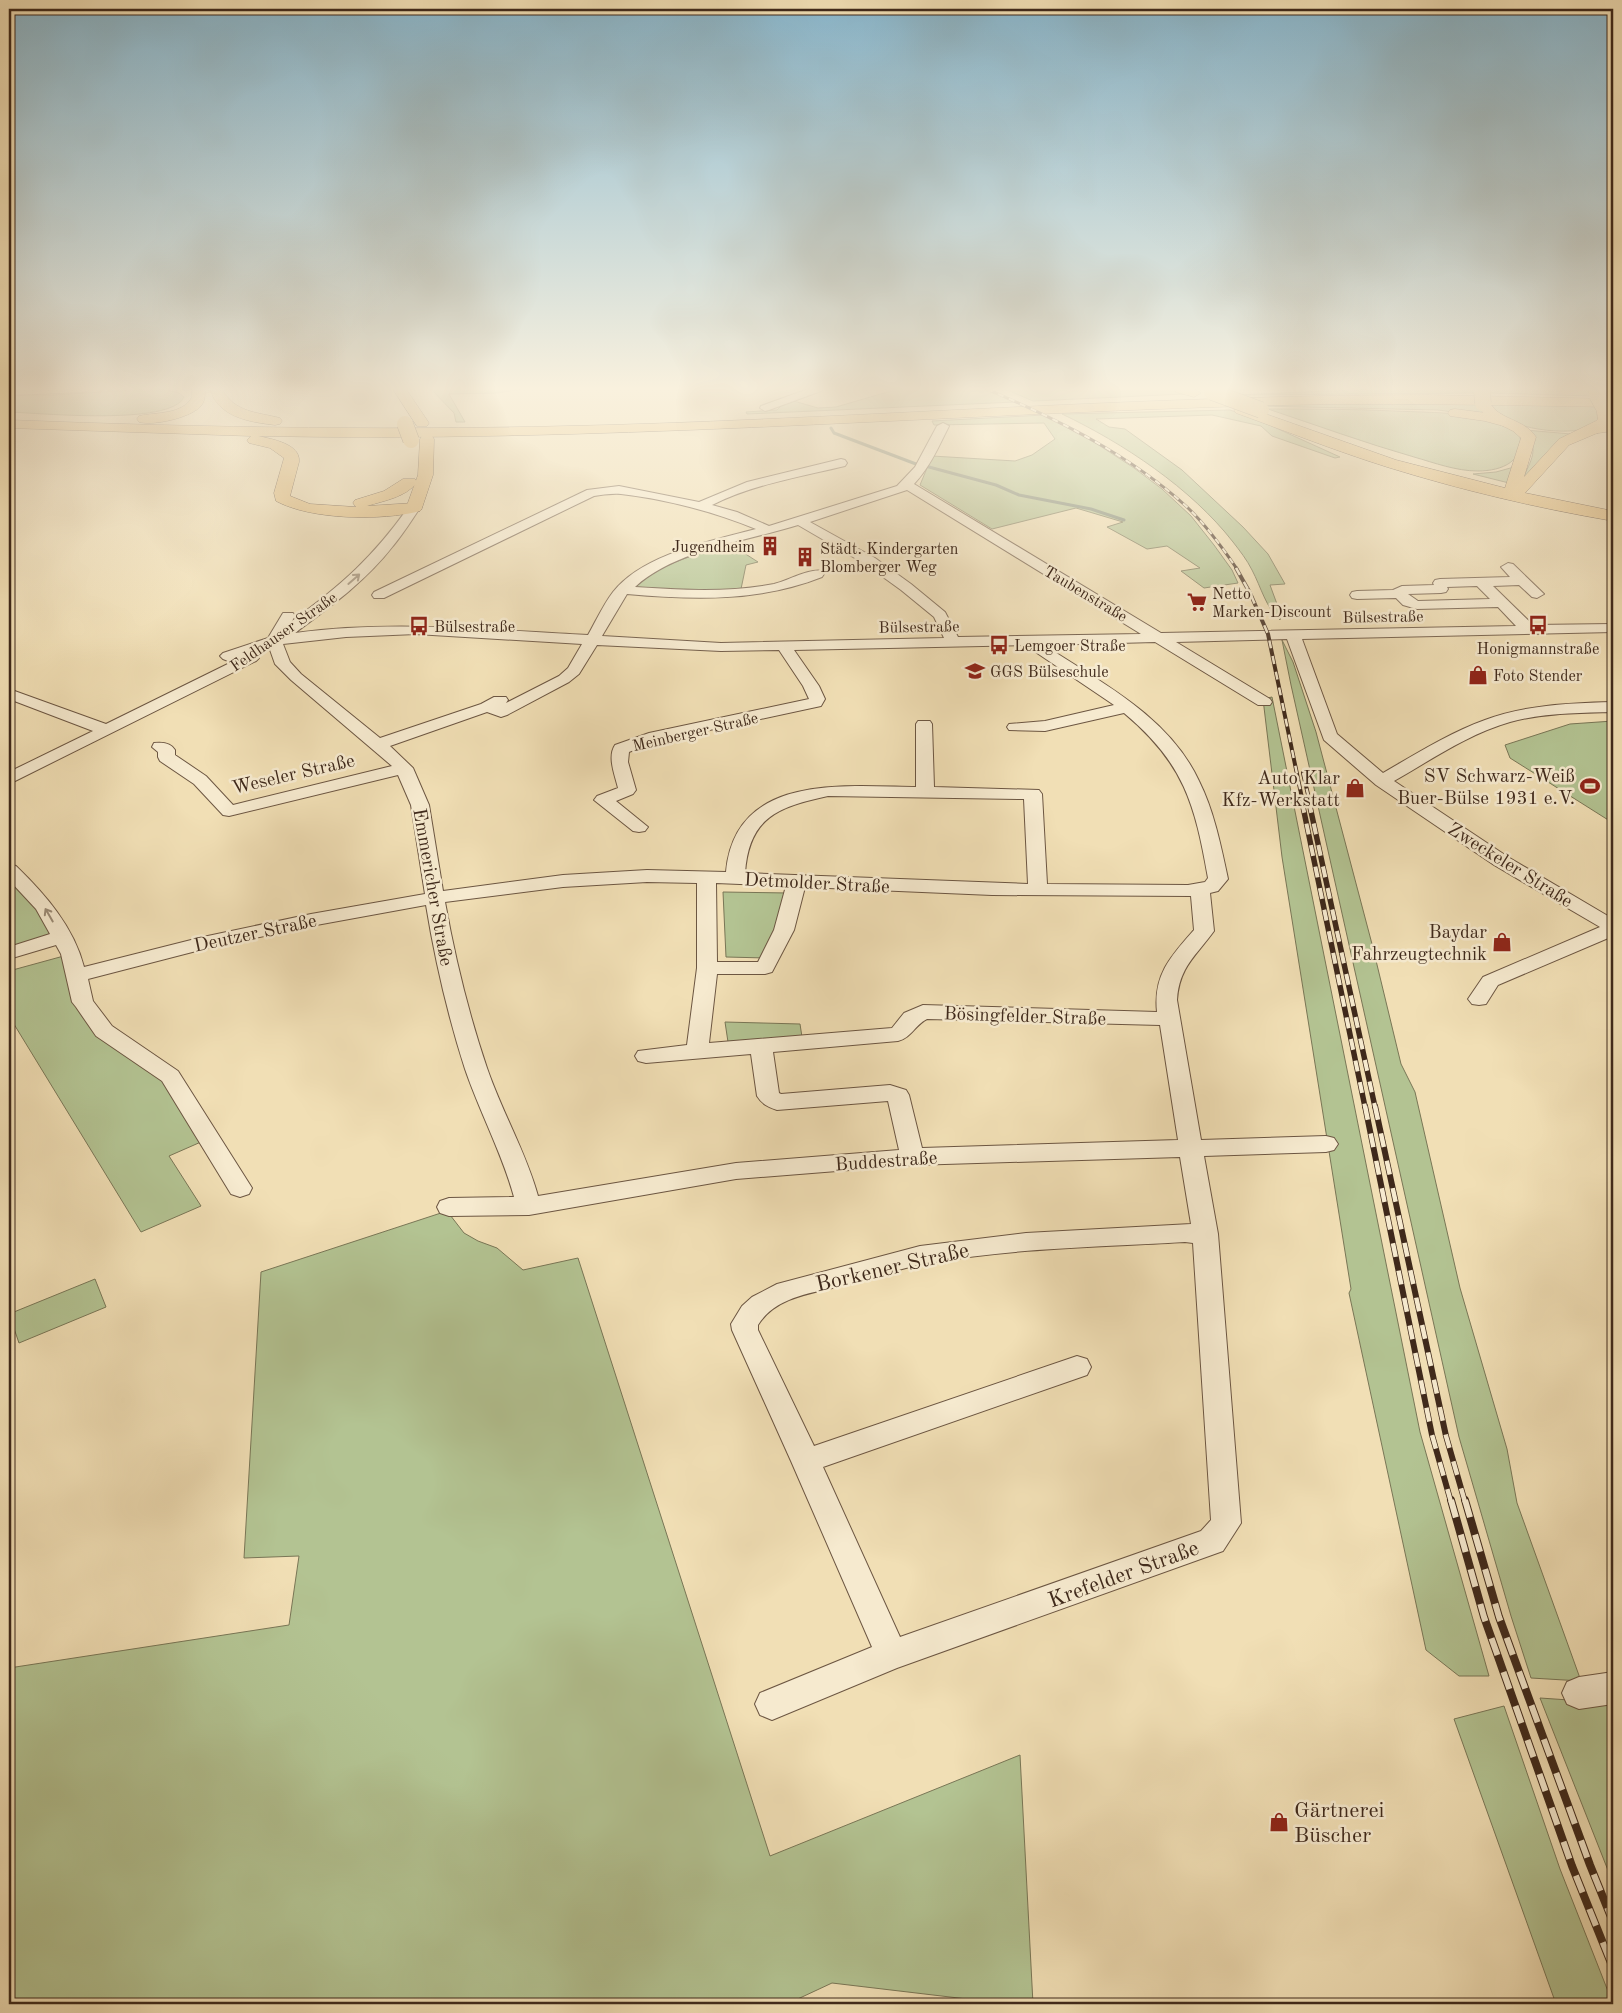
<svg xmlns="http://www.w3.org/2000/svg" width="1622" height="2013" font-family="'Old Standard TT',serif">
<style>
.green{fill:#b3c392;stroke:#797656}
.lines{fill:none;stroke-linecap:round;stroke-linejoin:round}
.stream{stroke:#768271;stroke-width:3}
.minor-casing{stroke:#6c5642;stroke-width:2}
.major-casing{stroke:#3f291b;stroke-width:1}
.highway-casing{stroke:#3f291b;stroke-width:1}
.minor{fill:#f6eacf;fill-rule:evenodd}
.major{fill:#e8c07a;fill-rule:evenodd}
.highway{fill:#e8c07a;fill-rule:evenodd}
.rail-far4-casing{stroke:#3f291b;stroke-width:3}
.rail-far3-casing{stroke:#3f291b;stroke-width:4}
.rail-far2-casing{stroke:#3f291b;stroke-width:5.5}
.rail-far1-casing{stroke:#3f291b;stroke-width:6}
.rail-casing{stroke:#3f291b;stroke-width:8}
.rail-far4{stroke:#f6eacf;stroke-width:2;stroke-dasharray:6;stroke-linecap:butt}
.rail-far3{stroke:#f6eacf;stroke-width:2.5;stroke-dasharray:8;stroke-linecap:butt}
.rail-far2{stroke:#f6eacf;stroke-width:4;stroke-dasharray:11;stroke-linecap:butt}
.rail-far1{stroke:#f6eacf;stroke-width:4.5;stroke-dasharray:14;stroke-linecap:butt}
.rail{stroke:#f6eacf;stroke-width:6;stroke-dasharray:18;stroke-linecap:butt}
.major-bridge-casing{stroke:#3f291b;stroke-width:17;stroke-linecap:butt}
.major-bridge{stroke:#e8c07a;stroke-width:16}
.oneway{stroke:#9a8a75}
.labels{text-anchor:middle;stroke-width:5;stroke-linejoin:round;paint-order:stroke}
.far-poi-label{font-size:16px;fill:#3f291b;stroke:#f6eacf;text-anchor:start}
.far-street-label{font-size:16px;fill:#3f291b;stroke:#f6eacf}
.street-label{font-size:19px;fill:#3f291b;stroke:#f6eacf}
.poi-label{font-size:19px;fill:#3f291b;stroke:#f6eacf;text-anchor:end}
.near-street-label{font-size:22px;fill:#3f291b;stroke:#f6eacf}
.near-poi-label{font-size:22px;fill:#3f291b;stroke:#f6eacf;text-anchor:start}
</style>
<rect width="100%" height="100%" fill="#f1dfb5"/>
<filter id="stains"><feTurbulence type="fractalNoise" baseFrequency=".004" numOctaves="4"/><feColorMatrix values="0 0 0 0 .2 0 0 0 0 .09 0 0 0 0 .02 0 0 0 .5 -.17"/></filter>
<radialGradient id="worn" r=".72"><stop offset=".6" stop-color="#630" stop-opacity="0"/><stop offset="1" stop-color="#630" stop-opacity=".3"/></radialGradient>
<path class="green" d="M 149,389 C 160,390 176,388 184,397 C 171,426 39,413 9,412 L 9,395 L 53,395 Z
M 431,389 L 522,389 L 497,393 L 449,394 L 465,422 L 456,422 L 454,413 Z
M 884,389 L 983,389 L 1015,402 L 747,414 L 746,412 L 777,410 L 780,407 L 777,405 L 790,400 L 818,408 L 836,407 L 891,391 Z
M 1005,389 L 1168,389 L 1184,394 L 1033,401 Z
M 1375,389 L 1478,389 L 1476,393 L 1236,395 Z
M 1490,389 L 1586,389 L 1592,396 L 1490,393 Z
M 1477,402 L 1490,417 L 1438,410 L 1258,406 L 1330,403 Z
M 1491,402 L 1596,405 L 1598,421 C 1594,424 1589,427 1584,429 C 1561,435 1499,429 1491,402 Z
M 1268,409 C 1310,409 1352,409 1395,411 C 1436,413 1483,411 1519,432 C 1527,461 1502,471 1478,471 C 1456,471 1435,463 1414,457 C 1365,443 1316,425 1268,409 Z
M 1230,410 L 1265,423 L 1340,457 L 1335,458 L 1272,436 L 1261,426 L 1212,415 L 1096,419 L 1109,427 L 1125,429 L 1182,470 L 1243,527 L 1268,554 L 1285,584 L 1270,585 L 1281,615 L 1280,620 C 1266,608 1261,587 1252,570 C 1247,560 1240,551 1233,542 C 1191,488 1123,443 1062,414 Z
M 1044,415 L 1097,444 L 1134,468 L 1162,489 L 1191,516 L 1214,545 L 1232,570 L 1238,583 L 1204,588 L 1181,571 L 1200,568 L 1167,546 L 1147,549 L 1107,527 L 1123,522 L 1076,508 L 992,529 L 920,485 L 932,456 L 1015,461 L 1032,455 L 1055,439 L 1044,423 L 934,425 L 932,421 Z
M 1525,430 L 1571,434 L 1522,481 C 1531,459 1540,450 1525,430 Z
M 1514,467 L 1509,483 L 1473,474 L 1496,472 Z
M 730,544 L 758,562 L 746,565 L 741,589 L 698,591 L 634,587 C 658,564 698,554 730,544 Z
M 1282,640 L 1293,662 L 1316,732 L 1372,944 L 1401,1064 L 1415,1092 L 1460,1288 L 1507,1449 L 1517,1503 L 1581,1681 L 1531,1678 L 1511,1616 L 1459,1437 L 1291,685 Z
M 1272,697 L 1420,1432 L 1489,1676 L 1459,1676 L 1426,1650 L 1349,1293 L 1351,1289 L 1282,857 L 1263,699 Z
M 1613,721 L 1613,823 L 1510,758 L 1505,745 L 1570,724 Z
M 9,870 L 11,872 L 62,937 L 9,953 Z
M 723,892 L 788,893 L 766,958 L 726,957 Z
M 71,954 L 83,1002 L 170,1076 L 210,1138 L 169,1156 L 201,1206 L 141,1232 L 9,1016 L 9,971 Z
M 725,1022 L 800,1024 L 802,1037 L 728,1042 Z
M 447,1211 L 464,1233 L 478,1241 L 497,1248 L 523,1270 L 578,1258 L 770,1856 L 1020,1755 L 1033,2004 L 1009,2004 L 832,1983 L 787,2004 L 9,2004 L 9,1668 L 289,1625 L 299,1556 L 244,1558 L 261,1272 Z
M 95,1279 L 106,1307 L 19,1343 L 9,1314 Z
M 1540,1698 L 1613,1703 L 1613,1744 L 1611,1749 L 1613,1754 L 1613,1883 Z
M 1504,1706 L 1560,1869 L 1613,2004 L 1556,2004 L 1454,1719 Z"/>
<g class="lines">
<path class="stream" d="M 831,428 L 834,433 L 916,464
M 929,467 L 996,485 L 1019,495 L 1091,509 L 1124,520"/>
<defs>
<path id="minor" d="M 9,389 L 90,389 L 85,392 L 9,395 Z
M 808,389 L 822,389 L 821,391 L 769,410 L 765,411 L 760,408 L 761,406 Z
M 943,423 L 949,426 C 939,446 930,467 914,484 L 1161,633 L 1516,626 L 1498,607 L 1417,609 L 1403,605 L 1396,598 L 1357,599 L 1352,598 L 1350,595 L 1352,592 L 1357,591 L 1393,590 L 1402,586 L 1434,585 L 1433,583 L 1435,580 L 1440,579 L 1510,577 L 1501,567 L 1508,563 L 1513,564 L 1544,594 L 1537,598 L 1532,597 L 1519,585 L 1493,586 L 1533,625 L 1613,624 L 1613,632 L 1302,639 L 1337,734 L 1383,773 C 1416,754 1449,733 1485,720 C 1525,705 1571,703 1613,702 L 1613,712 C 1579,713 1543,713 1510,722 C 1468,734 1431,760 1394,781 L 1508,857 L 1613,919 L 1613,936 L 1498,985 L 1486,1004 L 1479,1005 L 1472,1004 L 1468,999 L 1483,977 L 1600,927 L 1494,865 L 1376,785 L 1324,740 L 1287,639 L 1176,642 L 1270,699 L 1272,702 L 1270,705 L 1258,705 L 1155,642 L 1044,645 C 1100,682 1169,716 1199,781 C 1214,811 1221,846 1228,879 L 1218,891 L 1210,893 L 1214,931 C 1196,956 1179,967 1177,1000 L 1201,1140 L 1326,1136 L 1334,1138 L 1338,1144 L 1334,1150 L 1326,1152 L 1204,1156 L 1218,1234 L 1241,1523 L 1223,1551 L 897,1668 L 772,1720 L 760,1715 L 755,1704 L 760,1693 L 872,1647 L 791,1461 L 732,1330 L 731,1324 L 742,1306 L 752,1297 L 777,1284 L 920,1246 L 1026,1233 L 1191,1224 L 1180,1157 L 912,1165 L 736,1179 L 529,1215 L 449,1216 L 440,1213 L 437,1207 L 440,1201 L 449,1198 L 514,1197 C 502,1153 480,1113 465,1069 C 448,1016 435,960 426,905 L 311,926 L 204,949 L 88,979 L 93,1001 L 112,1026 L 178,1071 L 252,1188 L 249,1194 L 240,1197 L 231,1194 L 162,1081 L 96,1036 L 76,1007 L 72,1002 L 61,954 L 56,945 L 9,959 L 9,947 L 50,934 L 36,909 L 9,880 L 9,864 L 16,866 C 45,894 74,927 84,967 L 203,937 L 311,914 L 425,894 L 411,805 L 398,775 L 229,816 L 223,815 L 194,784 L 160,761 L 158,757 L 158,752 L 152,747 L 154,743 C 162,742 171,743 175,750 L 175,755 L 206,776 L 233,805 L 392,766 L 291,680 L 275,664 L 269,647 L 248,654 L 256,655 L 259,658 L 256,661 L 9,784 L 9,772 L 93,731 L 9,699 L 9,689 L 106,724 L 244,656 L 228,661 L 223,659 L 220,656 L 223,653 L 268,638 L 283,613 L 293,613 L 295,616 L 292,621 C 342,585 374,556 410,505 L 414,504 L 420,508 C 411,521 403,534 393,546 C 366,581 330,607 295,633 C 392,620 490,630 588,635 C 596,621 603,605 613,592 C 643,554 711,541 756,529 C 715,512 665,499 621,494 C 612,493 602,495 594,496 L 384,598 L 374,598 L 372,595 L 374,592 L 587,490 L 619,486 L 699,502 L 747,482 L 841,459 L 845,460 L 847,463 L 845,466 C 800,477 754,484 712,505 L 737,512 L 769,526 L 897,486 L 915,467 L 937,426 ZM 907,490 L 1141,634 L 958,637 L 945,612 L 911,584 L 875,558 L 810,522 ZM 798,525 L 865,564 L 901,590 L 934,617 L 944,638 L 721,643 L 602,636 L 627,594 C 693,600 759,602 822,577 L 824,574 L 822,571 C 810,568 787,581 774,584 C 729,593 681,590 635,587 C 675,550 747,541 798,525 ZM 1477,586 L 1490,599 L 1418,601 L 1408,594 L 1441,593 L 1446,592 L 1448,589 L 1447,587 ZM 416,634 L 582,644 L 568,668 L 559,676 L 506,703 L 508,700 L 506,697 L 494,697 L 481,704 L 380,738 L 301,674 L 290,662 L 283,644 L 346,637 ZM 597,645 L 721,651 L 779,650 L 803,686 L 809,699 L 649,733 L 615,745 C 607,757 615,775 618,788 L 597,796 L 594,800 L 633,831 L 639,832 L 645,831 L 648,827 L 616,801 L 633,794 L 636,790 L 628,762 L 629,752 L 654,742 L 821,706 L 825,699 L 819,686 L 794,650 L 1028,645 L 1034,651 L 1114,705 L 1045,721 L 1009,724 L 1007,727 L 1009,730 L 1045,731 L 1124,713 C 1184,763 1195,804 1208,878 L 1205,882 L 1188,885 L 1047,884 L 1042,794 L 1039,790 L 934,787 L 932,724 L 930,721 L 918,721 L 916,724 L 916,787 C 843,786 735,773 726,872 L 647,870 L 563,875 L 443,891 L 429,805 L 413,768 L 390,746 L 487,712 L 501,717 L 507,715 L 569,682 L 579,674 ZM 828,796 L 1024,799 L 1028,884 L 745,873 C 749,817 778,807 828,796 ZM 647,882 L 697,883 L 697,968 L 687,1045 L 638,1051 L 635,1056 L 638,1061 L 646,1063 L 751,1054 L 757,1096 C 762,1104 768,1107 777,1110 L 888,1101 L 899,1150 L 736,1163 L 538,1196 C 526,1152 502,1112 487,1068 C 469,1015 455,958 445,902 L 563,887 ZM 716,883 L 786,886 L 774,930 L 758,962 L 717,962 ZM 805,887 L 992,895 L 1191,896 L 1194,930 C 1171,956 1153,975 1157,1012 L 923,1005 L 904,1013 L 892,1028 L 709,1043 L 717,974 L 765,974 L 772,972 L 794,930 ZM 927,1019 L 1160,1025 L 1178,1140 L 922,1148 L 909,1095 L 906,1090 L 890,1085 L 781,1094 L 779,1093 L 773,1052 L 898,1041 C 911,1038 915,1025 927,1019 ZM 1185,1242 L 1193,1243 L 1211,1520 L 1201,1531 L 900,1637 L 823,1467 L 1087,1375 L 1091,1367 L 1087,1359 L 1077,1356 L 814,1446 L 758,1330 L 758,1325 C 775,1297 812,1293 841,1286 C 870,1279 899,1268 929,1263 C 1013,1248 1100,1247 1185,1242 Z
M 1613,1672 L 1613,1704 L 1579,1709 L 1567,1704 L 1562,1693 L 1567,1682 L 1579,1677 Z"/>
<path id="major" d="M 393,389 L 406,389 L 429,423 L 427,426 L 417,426 Z
M 1175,389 L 1194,389 L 1201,393 L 1194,397 L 1176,392 Z
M 1483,399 C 1490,401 1492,408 1498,412 C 1511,421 1527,423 1536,437 L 1524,477 L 1559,439 L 1596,421 L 1598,419 L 1596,406 L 1598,403 L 1608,403 L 1612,419 L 1602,431 L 1569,445 L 1525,493 L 1613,511 L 1613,521 C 1537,508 1461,490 1387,467 C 1336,451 1286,431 1236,413 L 1234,410 L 1236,407 L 1246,407 L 1396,460 L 1505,488 L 1521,438 L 1513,431 L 1487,418 L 1476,403 Z
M 427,435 L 432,436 L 434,439 L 433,475 L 422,508 L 420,511 L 408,511 L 406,508 L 418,475 L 420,439 L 422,436 Z"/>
<path id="highway" d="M 192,389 L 205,389 C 205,396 205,402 200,407 C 189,418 153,426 139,422 L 137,419 L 139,416 C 156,412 183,415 192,397 Z
M 210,389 L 222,389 C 235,413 257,412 280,418 L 282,421 L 280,424 L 275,425 C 249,422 218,417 210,389 Z
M 1428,395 L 1613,399 L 1613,407 C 1491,405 1368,402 1245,406 C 916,416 588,443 258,436 C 272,439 301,444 299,462 L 290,496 L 310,504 L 356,507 L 353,503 L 355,500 L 384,491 L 403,479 L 415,479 L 417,482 C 407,497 383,501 367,506 L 414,503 L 420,505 L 422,508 L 420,511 C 382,521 311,520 276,501 L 274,493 L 284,458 L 270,448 L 249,443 L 247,440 L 251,436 L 9,428 L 9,420 C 209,428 408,431 608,425 C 881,417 1154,395 1428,395 Z
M 1455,409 L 1486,413 L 1512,420 L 1514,423 L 1512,426 L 1507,427 L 1485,421 L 1450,416 L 1448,413 L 1450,410 Z
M 1613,423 L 1613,431 L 1591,434 L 1586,433 L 1584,430 L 1586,427 Z"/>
</defs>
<use href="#minor" class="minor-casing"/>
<use href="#major" class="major-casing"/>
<use href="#highway" class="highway-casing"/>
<use href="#minor" class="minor"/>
<use href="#major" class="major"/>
<use href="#highway" class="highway"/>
<defs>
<path id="rail-far4" d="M 987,389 C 1058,420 1129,454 1187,507 C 1206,525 1222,547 1237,569"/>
<path id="rail-far3" d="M 1236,568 L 1250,593 L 1268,634 L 1303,803
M 1303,773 L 1310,803"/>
<path id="rail-far2" d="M 1302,802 L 1365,1107
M 1309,802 L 1375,1107"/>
<path id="rail-far1" d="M 1365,1106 L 1432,1435 L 1451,1502
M 1375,1106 L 1446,1436 L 1465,1502"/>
<path id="rail" d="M 1451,1500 L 1484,1617 L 1572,1866 L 1613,1968
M 1465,1500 L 1499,1617 L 1590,1865 L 1613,1922"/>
</defs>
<use href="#rail-far4" class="rail-far4-casing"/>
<use href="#rail-far3" class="rail-far3-casing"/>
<use href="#rail-far2" class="rail-far2-casing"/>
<use href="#rail-far1" class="rail-far1-casing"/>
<use href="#rail" class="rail-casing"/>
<use href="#rail-far4" class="rail-far4"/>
<use href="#rail-far3" class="rail-far3"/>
<use href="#rail-far2" class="rail-far2"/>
<use href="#rail-far1" class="rail-far1"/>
<use href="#rail" class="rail"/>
<defs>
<path id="major-bridge" d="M 1212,392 L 1261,410
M 1482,392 L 1483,403
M 1597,395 L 1603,406
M 405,424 L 411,440"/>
</defs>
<use href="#major-bridge" class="major-bridge-casing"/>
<use href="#major-bridge" class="major-bridge"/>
</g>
<defs><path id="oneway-shaft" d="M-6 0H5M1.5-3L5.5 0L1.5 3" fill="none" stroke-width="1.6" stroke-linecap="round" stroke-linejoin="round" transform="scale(1.25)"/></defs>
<g class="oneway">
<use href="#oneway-shaft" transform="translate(354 579) rotate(-41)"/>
<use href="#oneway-shaft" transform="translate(49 915) rotate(-120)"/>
</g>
<linearGradient id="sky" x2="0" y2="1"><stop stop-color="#89b8cf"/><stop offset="0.58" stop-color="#f9f1de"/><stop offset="1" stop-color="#f9f1de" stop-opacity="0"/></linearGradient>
<rect width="1622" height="670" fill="url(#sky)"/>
<defs>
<symbol id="building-bare" viewBox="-9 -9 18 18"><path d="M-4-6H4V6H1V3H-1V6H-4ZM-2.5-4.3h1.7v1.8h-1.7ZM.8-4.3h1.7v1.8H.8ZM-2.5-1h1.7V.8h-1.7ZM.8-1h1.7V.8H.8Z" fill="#8f2418" stroke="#f6eacf" stroke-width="2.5" paint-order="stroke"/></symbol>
<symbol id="supermarket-bare" viewBox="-9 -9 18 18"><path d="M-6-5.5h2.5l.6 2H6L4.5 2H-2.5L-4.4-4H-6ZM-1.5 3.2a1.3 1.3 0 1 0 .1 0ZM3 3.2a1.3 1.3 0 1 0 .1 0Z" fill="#8f2418" stroke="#f6eacf" stroke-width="2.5" paint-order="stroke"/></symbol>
<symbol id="bus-bare" viewBox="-9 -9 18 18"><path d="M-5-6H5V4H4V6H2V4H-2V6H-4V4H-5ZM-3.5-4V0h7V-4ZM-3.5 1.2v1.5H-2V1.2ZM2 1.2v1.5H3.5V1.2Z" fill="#8f2418" stroke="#f6eacf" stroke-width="2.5" paint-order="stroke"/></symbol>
<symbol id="school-bare" viewBox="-9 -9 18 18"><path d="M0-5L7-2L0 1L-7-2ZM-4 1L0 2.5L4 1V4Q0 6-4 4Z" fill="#8f2418" stroke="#f6eacf" stroke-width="2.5" paint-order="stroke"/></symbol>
<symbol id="shop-bare" viewBox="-9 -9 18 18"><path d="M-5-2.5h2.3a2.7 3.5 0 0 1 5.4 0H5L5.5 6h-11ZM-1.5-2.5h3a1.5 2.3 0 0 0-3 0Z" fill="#8f2418" stroke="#f6eacf" stroke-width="2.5" paint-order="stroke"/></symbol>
<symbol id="stadium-bare" viewBox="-9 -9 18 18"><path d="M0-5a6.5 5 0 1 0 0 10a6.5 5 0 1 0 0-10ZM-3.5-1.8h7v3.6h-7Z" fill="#8f2418" stroke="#f6eacf" stroke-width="2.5" paint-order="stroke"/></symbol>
</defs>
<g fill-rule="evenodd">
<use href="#building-bare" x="756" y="532" width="28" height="28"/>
<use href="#building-bare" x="791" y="543" width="28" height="28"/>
<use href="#supermarket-bare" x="1183" y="588" width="28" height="28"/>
<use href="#bus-bare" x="1524" y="611" width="28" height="28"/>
<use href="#bus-bare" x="405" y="612" width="28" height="28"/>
<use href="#bus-bare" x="985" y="631" width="28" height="28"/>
<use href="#school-bare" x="961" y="657" width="28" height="28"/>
<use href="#shop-bare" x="1464" y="661" width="28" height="28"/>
<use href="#stadium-bare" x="1576" y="772" width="28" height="28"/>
<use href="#shop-bare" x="1341" y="774" width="28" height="28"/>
<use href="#shop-bare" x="1488" y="928" width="28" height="28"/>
<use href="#shop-bare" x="1265" y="1808" width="28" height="28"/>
</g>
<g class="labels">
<g class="far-poi-label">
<text x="755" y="552" text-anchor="end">Jugendheim</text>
<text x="820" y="554">Städt. Kindergarten<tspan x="820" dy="18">Blomberger Weg</tspan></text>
<text x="1212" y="599">Netto<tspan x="1212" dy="18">Marken-Discount</tspan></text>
<text x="434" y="632">Bülsestraße</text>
<text x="1014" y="651">Lemgoer Straße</text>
<text x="1538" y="654" text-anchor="middle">Honigmannstraße</text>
<text x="990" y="677">GGS Bülseschule</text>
<text x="1493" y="681">Foto Stender</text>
</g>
<g class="far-street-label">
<text transform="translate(1086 593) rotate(31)" y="6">Taubenstraße</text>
<text transform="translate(1383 616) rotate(-1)" y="6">Bülsestraße</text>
<text transform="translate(919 626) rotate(-1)" y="6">Bülsestraße</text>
<text transform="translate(283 631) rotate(-35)" y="6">Feldhauser Straße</text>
<text transform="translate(695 731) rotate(-13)" y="6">Meinberger Straße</text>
</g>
<g class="street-label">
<text transform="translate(293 773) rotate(-13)" y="7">Weseler Straße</text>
<text transform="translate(1511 864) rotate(32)" y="7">Zweckeler Straße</text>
<text transform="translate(817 882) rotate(3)" y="7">Detmolder Straße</text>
<text transform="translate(434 887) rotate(80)" y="7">Emmericher Straße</text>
<text transform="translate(255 932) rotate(-12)" y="7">Deutzer Straße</text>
<text transform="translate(1025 1015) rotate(2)" y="7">Bösingfelder Straße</text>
<text transform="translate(886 1160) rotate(-4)" y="7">Buddestraße</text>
</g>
<g class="poi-label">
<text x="1575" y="782">SV Schwarz-Weiß<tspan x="1575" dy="22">Buer-Bülse 1931 e.V.</tspan></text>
<text x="1340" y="784">Auto Klar<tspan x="1340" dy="22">Kfz-Werkstatt</tspan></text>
<text x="1487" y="938">Baydar<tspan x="1487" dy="22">Fahrzeugtechnik</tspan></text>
</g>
<g class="near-street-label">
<text transform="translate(892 1266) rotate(-13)" y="8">Borkener Straße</text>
<text transform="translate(1123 1573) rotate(-20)" y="8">Krefelder Straße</text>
</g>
<g class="near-poi-label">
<text x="1294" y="1817">Gärtnerei<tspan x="1294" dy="25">Büscher</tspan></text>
</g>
</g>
<rect width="1622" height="2013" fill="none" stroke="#f1dfb5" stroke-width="30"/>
<rect x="10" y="10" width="1602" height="1993" fill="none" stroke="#3f291b" stroke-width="2.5"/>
<rect x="15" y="15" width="1592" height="1983" fill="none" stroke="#3f291b"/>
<rect width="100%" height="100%" filter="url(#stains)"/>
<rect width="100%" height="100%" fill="url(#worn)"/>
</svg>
